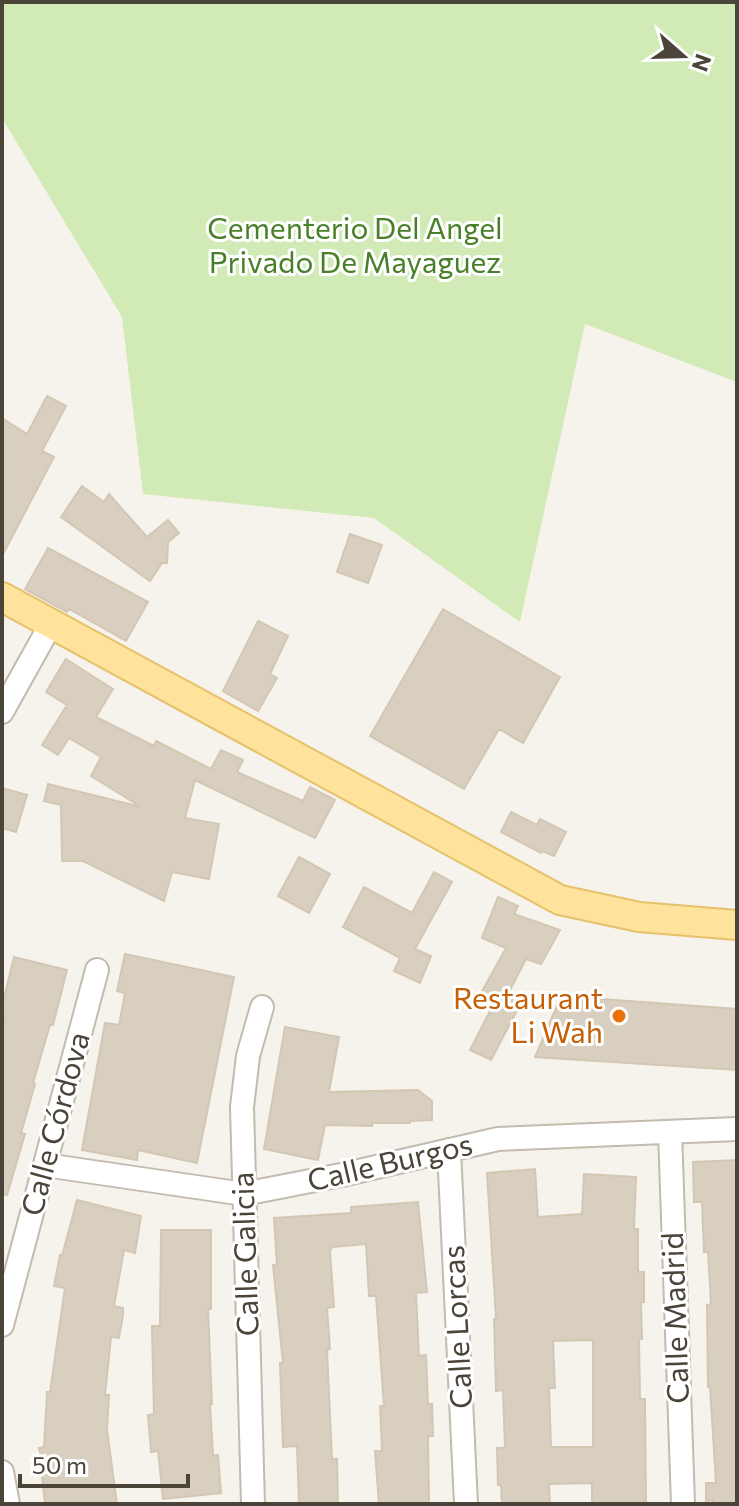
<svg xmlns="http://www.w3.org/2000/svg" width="739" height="1506" font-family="Commissioner,sans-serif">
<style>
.green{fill:#d2eab5}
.building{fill:#d8cfc1;stroke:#d3c7b4;stroke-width:2;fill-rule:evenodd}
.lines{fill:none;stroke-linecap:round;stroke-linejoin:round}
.minor-casing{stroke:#c2bbae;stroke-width:26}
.major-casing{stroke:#e6c16a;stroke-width:32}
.minor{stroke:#fff;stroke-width:22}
.major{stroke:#ffe39c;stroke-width:28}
.food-dot{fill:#e8710a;stroke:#fff;stroke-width:3}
.labels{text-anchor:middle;stroke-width:6;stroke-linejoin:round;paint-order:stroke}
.park-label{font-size:30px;fill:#4a7f2a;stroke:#fff}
.food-label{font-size:30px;fill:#c56008;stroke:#fff;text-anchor:end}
.street-label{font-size:30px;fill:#4b4439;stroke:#fff}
</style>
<rect width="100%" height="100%" fill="#f6f3ec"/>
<path class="green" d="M 2,2 L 737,2 L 737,382 L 585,324 L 520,622 L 374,518 L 143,494 L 122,317 L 2,118 Z"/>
<path class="building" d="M 47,396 L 66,406 L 42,451 L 54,457 L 2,556 L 2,418 L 27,434 Z
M 82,486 L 104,502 L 109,494 L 147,537 L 168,520 L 179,533 L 168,542 L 167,563 L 162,563 L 150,581 L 61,517 Z
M 350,534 L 382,545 L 368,583 L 337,572 Z
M 48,548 L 148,602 L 126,641 L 69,609 L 67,612 L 25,589 Z
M 443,609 L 560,677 L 523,743 L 499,729 L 464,789 L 370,736 Z
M 258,621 L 288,636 L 270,674 L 277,678 L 258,711 L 223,691 Z
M 66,659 L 113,689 L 96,717 L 154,746 L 156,741 L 211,769 L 221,750 L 243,760 L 237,772 L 303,801 L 310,787 L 335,800 L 315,838 L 195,780 L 185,818 L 219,824 L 209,879 L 172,872 L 164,901 L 83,861 L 62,861 L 61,805 L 44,801 L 48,784 L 141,807 L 91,776 L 101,757 L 69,738 L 58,755 L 42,745 L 67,705 L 46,692 Z
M 2,788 L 27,795 L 16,832 L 2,828 Z
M 511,812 L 537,825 L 540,819 L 566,832 L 554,856 L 542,851 L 541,853 L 501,832 Z
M 299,857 L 330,874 L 309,913 L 278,896 Z
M 434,872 L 452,882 L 415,949 L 431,956 L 420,983 L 394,971 L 400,958 L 343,927 L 364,887 L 412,913 Z
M 498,897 L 518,906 L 514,914 L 560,930 L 541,964 L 526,959 L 508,994 L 522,1001 L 491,1060 L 470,1050 L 490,1011 L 475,1004 L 506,948 L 482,938 Z
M 125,954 L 234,977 L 197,1163 L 138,1150 L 137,1160 L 82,1150 L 105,1023 L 119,1025 L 125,993 L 117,991 Z
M 14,957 L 67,970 L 53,1025 L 50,1025 L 33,1083 L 35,1084 L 21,1133 L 25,1134 L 7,1195 L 2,1194 L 2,1028 L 6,1014 L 2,1013 L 2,1006 Z
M 561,996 L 737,1009 L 737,1070 L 535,1057 Z
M 285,1027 L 339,1037 L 329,1092 L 418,1090 L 432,1101 L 432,1120 L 410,1121 L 410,1123 L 372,1123 L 372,1126 L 325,1125 L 318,1160 L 264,1149 Z
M 737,1160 L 737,1504 L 713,1504 L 713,1500 L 706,1501 L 706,1483 L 716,1483 L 710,1387 L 708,1387 L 707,1305 L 711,1304 L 708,1252 L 704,1252 L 702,1202 L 694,1202 L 693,1162 Z
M 535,1169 L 538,1217 L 582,1214 L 584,1174 L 636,1177 L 634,1229 L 638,1229 L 638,1272 L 644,1272 L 644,1302 L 641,1302 L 642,1339 L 639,1339 L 640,1399 L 645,1399 L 646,1504 L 592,1504 L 592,1483 L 549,1484 L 550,1504 L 502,1504 L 501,1485 L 498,1485 L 497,1448 L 505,1448 L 503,1390 L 496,1391 L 494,1319 L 496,1319 L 487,1173 ZM 593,1340 L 593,1447 L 551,1447 L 549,1388 L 555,1388 L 553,1341 Z
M 77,1200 L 141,1216 L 135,1253 L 124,1250 L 114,1306 L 123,1308 L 123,1315 L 119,1338 L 111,1337 L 105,1395 L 109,1395 L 107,1430 L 117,1504 L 45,1504 L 39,1448 L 44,1447 L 47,1392 L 50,1392 L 65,1288 L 54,1286 L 60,1255 L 62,1256 Z
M 418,1202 L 427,1292 L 416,1293 L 419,1356 L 426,1355 L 428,1404 L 432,1404 L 433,1436 L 428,1436 L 429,1504 L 379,1504 L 375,1451 L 382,1451 L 380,1406 L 384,1406 L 376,1296 L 369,1296 L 366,1244 L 332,1247 L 330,1251 L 334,1307 L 327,1308 L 330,1349 L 327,1350 L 332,1459 L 337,1459 L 338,1504 L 299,1504 L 297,1446 L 283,1447 L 280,1363 L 283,1363 L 273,1265 L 277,1265 L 274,1218 L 351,1213 L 351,1207 Z
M 161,1230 L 211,1230 L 211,1309 L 208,1309 L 212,1404 L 210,1404 L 213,1456 L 218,1455 L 221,1493 L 163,1499 L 158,1451 L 151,1452 L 148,1415 L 154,1414 L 152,1326 L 160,1326 Z"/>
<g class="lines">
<defs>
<path id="minor" d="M 2,712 L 51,624
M 670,1132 L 683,1504
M 449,1150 L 466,1504
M 45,1165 L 244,1194 L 346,1174 L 498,1139 L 737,1129
M 2,1325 L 97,970
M 2,1472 L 8,1504
M 253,1504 L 242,1107 L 248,1056 L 262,1007"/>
<path id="major" d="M 2,597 L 560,900 L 639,917 L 737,925"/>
</defs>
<use href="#minor" class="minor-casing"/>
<use href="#major" class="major-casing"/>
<use href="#minor" class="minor"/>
<use href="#major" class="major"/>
</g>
<circle class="food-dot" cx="619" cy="1016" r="8"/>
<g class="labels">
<g class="park-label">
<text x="355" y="239">Cementerio Del Angel<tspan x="355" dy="34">Privado De Mayaguez</tspan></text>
</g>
<g class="food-label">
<text x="603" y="1009">Restaurant<tspan x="603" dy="34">Li Wah</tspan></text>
</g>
<g class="street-label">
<text transform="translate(56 1124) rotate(-75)" y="10">Calle Córdova</text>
<text transform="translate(390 1163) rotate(-13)" y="10">Calle Burgos</text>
<text transform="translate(246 1254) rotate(-92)" y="10">Calle Galicia</text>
<text transform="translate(676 1318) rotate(-92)" y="10">Calle Madrid</text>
<text transform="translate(458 1327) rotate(-93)" y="10">Calle Lorcas</text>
</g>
</g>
<rect width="739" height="1506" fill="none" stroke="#4b4439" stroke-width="8"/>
<g transform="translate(683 56) rotate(110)" stroke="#ffffff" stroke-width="6" paint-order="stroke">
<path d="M0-6L14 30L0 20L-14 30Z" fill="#4b4439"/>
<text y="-12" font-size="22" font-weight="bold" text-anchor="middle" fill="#4b4439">N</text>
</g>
<path d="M20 1474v12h168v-12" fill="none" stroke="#4b4439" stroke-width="4"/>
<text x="32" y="1474" font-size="24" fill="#4b4439" stroke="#ffffff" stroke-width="6" paint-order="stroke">50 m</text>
</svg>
